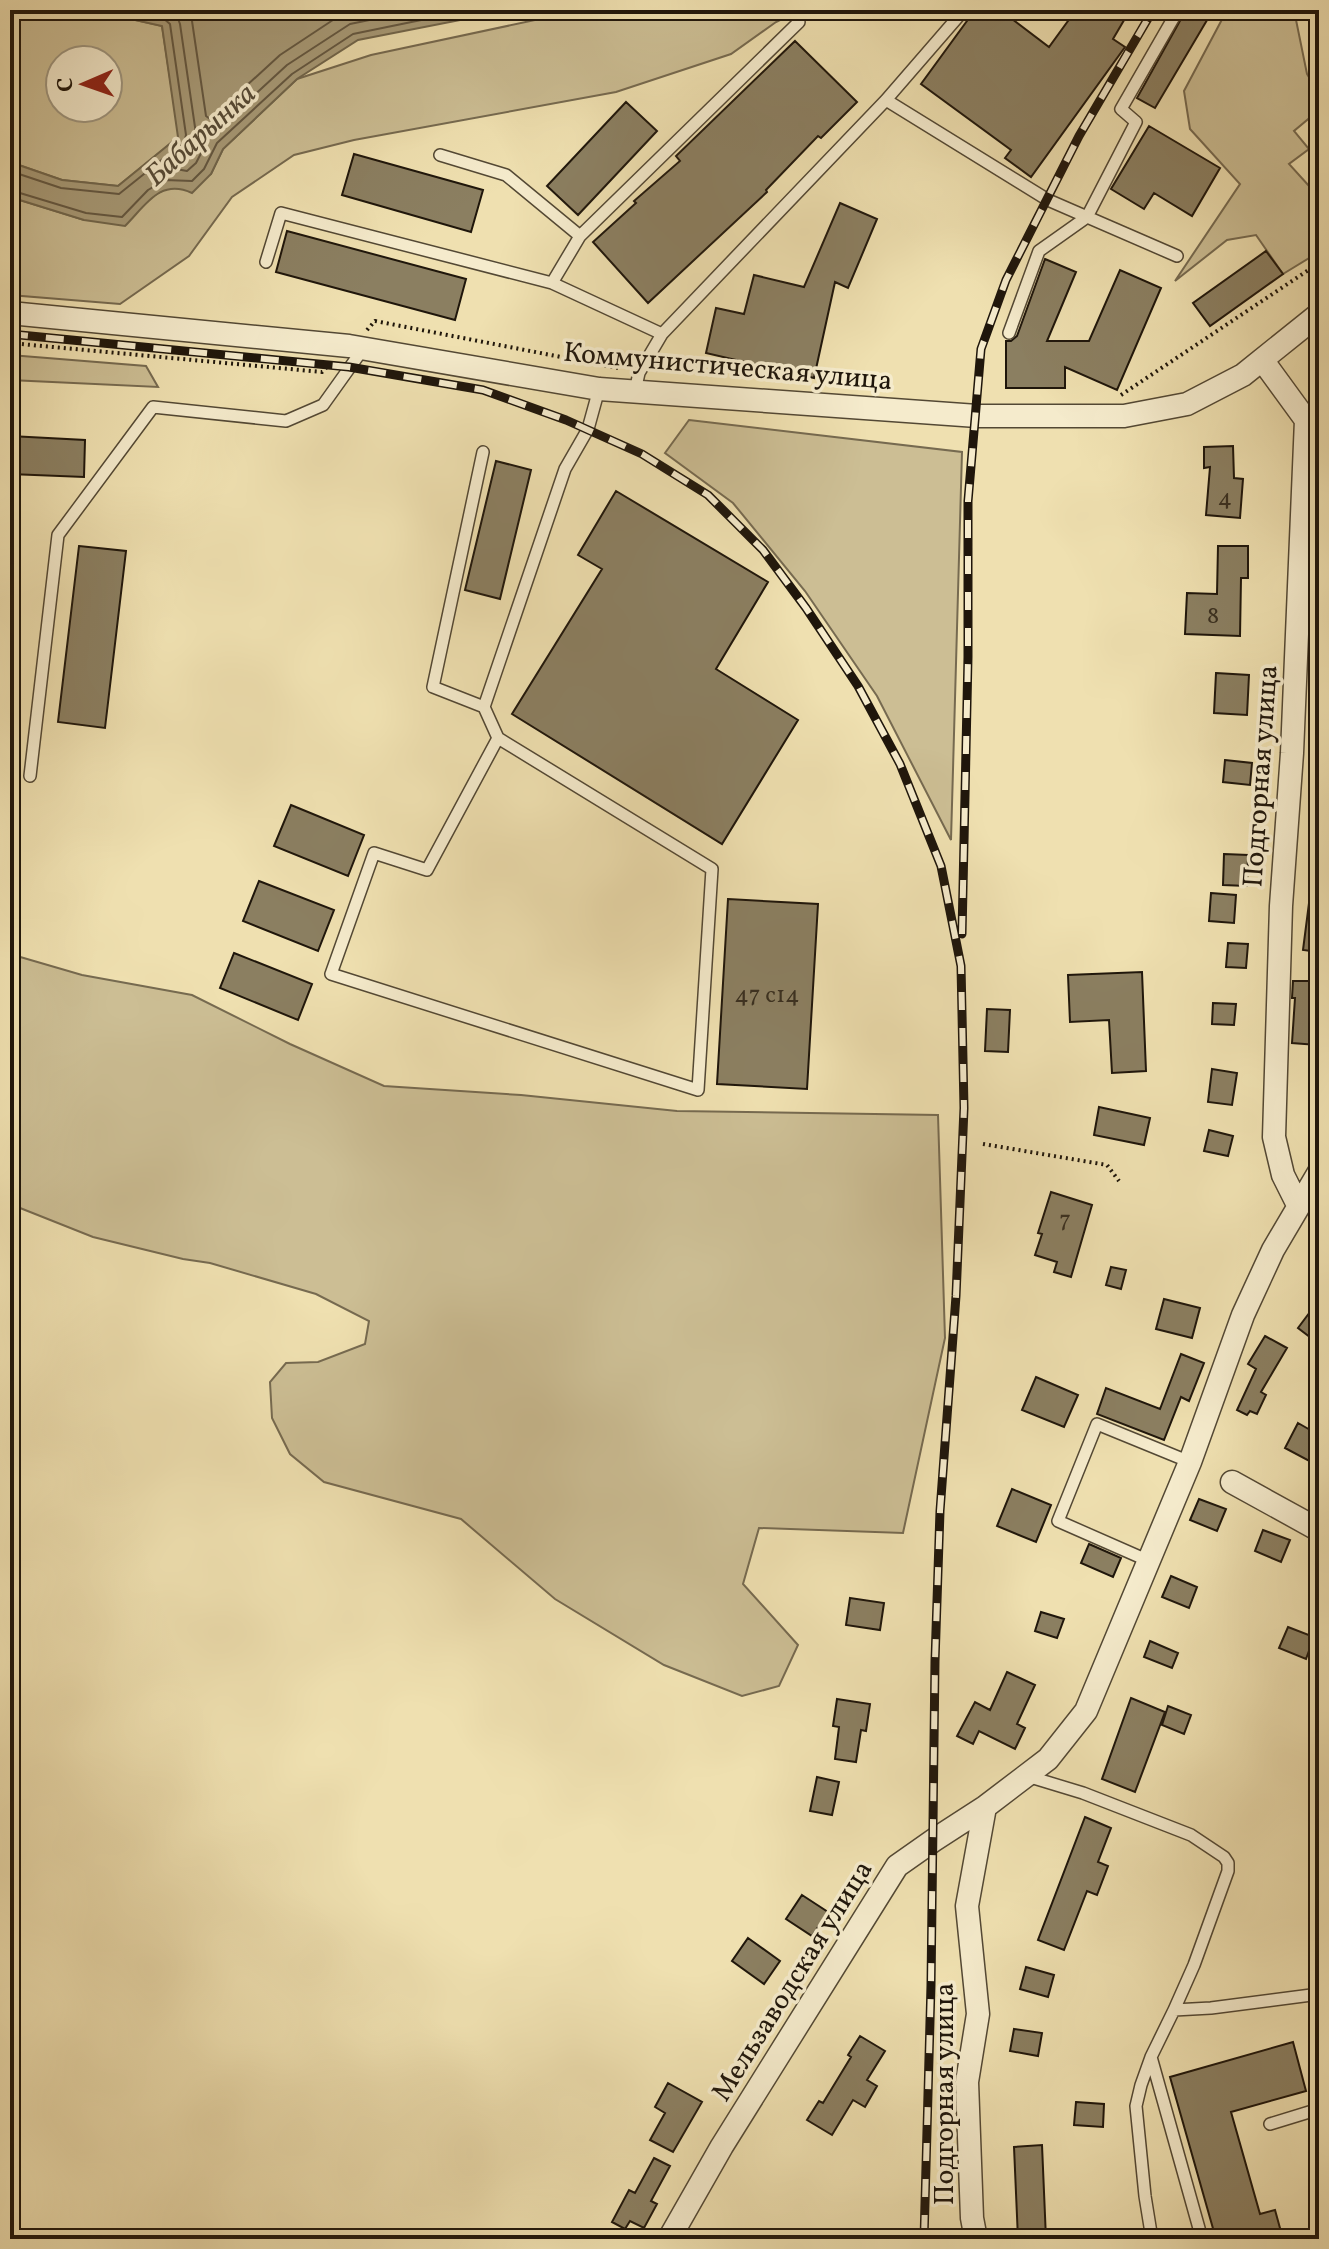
<svg xmlns="http://www.w3.org/2000/svg" width="1329" height="2249" font-family="Vollkorn,serif">
<style>
.green{fill:#ccbe94;stroke:#766a50;stroke-width:2;fill-rule:evenodd}
.water{fill:#a89b78;stroke:#71664c;stroke-width:2}
.lines{fill:none;stroke-linecap:round;stroke-linejoin:round}
.shore{stroke:#645842;stroke-width:2}
.building{fill:#8b7f61;stroke:#1f160b;stroke-width:2}
.lane-casing{stroke:#534834;stroke-width:14}
.street-casing{stroke:#534834;stroke-width:25}
.path{stroke:#1f160b;stroke-width:4;stroke-dasharray:2 4;stroke-linecap:butt}
.lane{stroke:#f5ebcc;stroke-width:11}
.street{stroke:#f5ebcc;stroke-width:22}
.rail-casing{stroke:#1f160b;stroke-width:9}
.rail{stroke:#f5ebcc;stroke-width:6;stroke-dasharray:18;stroke-linecap:butt}
.labels{text-anchor:middle;stroke-width:7;stroke-linejoin:round;paint-order:stroke}
.number-label{font-size:24px;fill:#3a3020}
.street-label{font-size:28px;fill:#1f160b;stroke:#f5ebcc}
.water-label{font-size:30px;font-style:italic;fill:#564b37;stroke:#f5ebcc}
</style>
<rect width="100%" height="100%" fill="#efe0b0"/>
<filter id="stains"><feTurbulence type="fractalNoise" baseFrequency=".0025" numOctaves="4"/><feColorMatrix values="0 0 0 0 .2 0 0 0 0 .09 0 0 0 0 .02 0 0 0 .5 -.17"/></filter>
<radialGradient id="worn" r=".72"><stop offset=".6" stop-color="#630" stop-opacity="0"/><stop offset="1" stop-color="#630" stop-opacity=".3"/></radialGradient>
<path class="green" d="M 10,10 L 91,10 L 162,26 L 179,137 L 118,186 L 62,180 L 10,162 ZM 60,60 L 108,60 L 108,108 L 60,108 Z
M 582,10 L 800,10 L 776,22 L 731,54 L 616,92 L 354,140 L 294,155 L 232,197 L 189,256 L 120,304 L 10,295 L 10,197 L 84,220 L 153,196 L 169,187 L 182,188 L 211,174 L 223,149 L 297,79 L 371,55 Z
M 1227,10 L 1294,10 L 1307,74 L 1319,94 L 1319,110 L 1294,131 L 1309,149 L 1289,164 L 1319,197 L 1319,252 L 1283,274 L 1256,235 L 1227,240 L 1175,281 L 1240,184 L 1190,129 L 1184,91 Z
M 10,355 L 146,366 L 158,387 L 10,380 Z
M 689,420 L 962,452 L 951,840 L 877,696 L 805,591 L 733,503 L 665,453 Z
M 10,954 L 82,975 L 192,995 L 290,1044 L 384,1086 L 521,1095 L 677,1111 L 938,1115 L 945,1338 L 903,1533 L 759,1528 L 743,1584 L 798,1645 L 779,1686 L 742,1696 L 664,1665 L 555,1599 L 461,1519 L 324,1482 L 290,1454 L 272,1418 L 270,1382 L 286,1363 L 318,1362 L 365,1344 L 369,1321 L 316,1294 L 210,1263 L 183,1259 L 93,1237 L 10,1204 Z"/>
<path class="water" d="M 91,10 L 511,10 L 358,40 L 297,79 L 223,149 L 211,174 L 192,193 C 160,178 146,205 125,226 L 84,220 L 10,197 L 10,162 L 62,180 L 118,186 L 178,137 L 162,26 Z"/>
<g class="lines">
<path class="shore" d="M 170,10 L 177,16 L 180,24 L 196,134 L 192,148 L 174,165 L 176,169 L 187,171 L 196,163 L 210,136 L 287,65 L 350,24 L 418,10
M 187,10 L 192,21 L 206,116 L 210,119 L 280,55 L 342,14 L 356,10
M 10,171 L 61,188 L 119,194 L 184,142 L 186,135 L 170,24 L 163,18 L 128,10
M 10,190 L 86,213 L 122,217 L 148,190 L 165,180 L 192,181 L 204,169 L 217,143 L 292,74 L 353,34 L 470,10"/>
</g>
<path class="building" d="M 975,10 L 1000,10 L 1049,47 L 1076,10 L 1130,10 L 1113,39 L 1125,47 L 1031,177 L 1005,158 L 1011,150 L 921,84 Z
M 1186,10 L 1213,10 L 1155,108 L 1137,98 Z
M 795,41 L 857,102 L 821,138 L 818,136 L 766,190 L 767,192 L 648,303 L 593,242 L 636,203 L 634,201 L 680,161 L 676,156 Z
M 626,102 L 657,131 L 578,215 L 547,186 Z
M 1149,126 L 1220,168 L 1192,216 L 1154,193 L 1144,209 L 1111,189 Z
M 354,154 L 483,190 L 471,232 L 342,195 Z
M 840,203 L 877,219 L 848,288 L 835,282 L 814,378 L 706,353 L 716,308 L 744,314 L 754,275 L 804,287 Z
M 287,231 L 466,279 L 455,320 L 276,272 Z
M 1266,251 L 1283,274 L 1210,326 L 1193,303 Z
M 1045,259 L 1076,272 L 1047,341 L 1089,341 L 1120,270 L 1161,288 L 1117,390 L 1065,367 L 1065,388 L 1006,388 L 1006,341 L 1011,341 L 1017,336 Z
M 10,436 L 85,440 L 84,477 L 10,474 Z
M 1233,446 L 1234,478 L 1243,479 L 1240,518 L 1206,515 L 1210,467 L 1204,468 L 1204,447 Z
M 496,461 L 531,470 L 500,599 L 465,590 Z
M 616,491 L 768,582 L 716,669 L 798,720 L 722,844 L 512,714 L 602,569 L 578,555 Z
M 79,546 L 126,551 L 105,728 L 58,722 Z
M 1218,546 L 1248,546 L 1248,578 L 1241,578 L 1240,636 L 1185,634 L 1187,593 L 1217,594 Z
M 1216,673 L 1249,675 L 1247,715 L 1214,713 Z
M 1225,760 L 1252,763 L 1250,785 L 1223,782 Z
M 291,805 L 364,835 L 348,876 L 274,846 Z
M 1224,854 L 1248,855 L 1247,886 L 1223,885 Z
M 259,881 L 334,910 L 318,951 L 243,921 Z
M 1211,893 L 1236,895 L 1234,923 L 1209,921 Z
M 728,899 L 818,904 L 807,1089 L 717,1084 Z
M 1309,903 L 1319,904 L 1319,952 L 1303,950 Z
M 1228,943 L 1248,944 L 1246,968 L 1226,967 Z
M 234,953 L 312,984 L 298,1020 L 220,988 Z
M 1142,972 L 1146,1071 L 1112,1073 L 1109,1020 L 1070,1022 L 1068,975 Z
M 1293,981 L 1319,981 L 1317,1045 L 1292,1043 L 1295,998 L 1292,998 Z
M 1213,1003 L 1236,1004 L 1234,1025 L 1212,1024 Z
M 987,1009 L 1010,1010 L 1008,1052 L 985,1051 Z
M 1212,1069 L 1237,1073 L 1232,1105 L 1208,1102 Z
M 1099,1107 L 1150,1118 L 1144,1145 L 1094,1135 Z
M 1209,1130 L 1233,1136 L 1228,1156 L 1204,1151 Z
M 1051,1192 L 1092,1205 L 1071,1277 L 1054,1272 L 1057,1262 L 1035,1255 L 1042,1234 L 1038,1233 Z
M 1111,1267 L 1126,1270 L 1121,1289 L 1106,1285 Z
M 1164,1299 L 1200,1308 L 1192,1338 L 1156,1329 Z
M 1319,1300 L 1319,1344 L 1298,1328 Z
M 1265,1336 L 1287,1348 L 1261,1392 L 1266,1395 L 1257,1414 L 1250,1411 L 1247,1415 L 1237,1410 L 1256,1369 L 1248,1364 Z
M 1181,1354 L 1204,1363 L 1189,1401 L 1181,1397 L 1164,1440 L 1097,1414 L 1106,1388 L 1160,1409 Z
M 1036,1377 L 1078,1395 L 1064,1427 L 1022,1410 Z
M 1298,1423 L 1319,1435 L 1319,1452 L 1313,1463 L 1285,1448 Z
M 1012,1489 L 1051,1505 L 1036,1542 L 997,1526 Z
M 1199,1499 L 1226,1509 L 1217,1531 L 1190,1520 Z
M 1263,1530 L 1290,1540 L 1281,1562 L 1255,1551 Z
M 1089,1544 L 1121,1558 L 1113,1577 L 1081,1563 Z
M 1171,1576 L 1197,1587 L 1189,1608 L 1162,1597 Z
M 850,1598 L 884,1603 L 880,1630 L 846,1625 Z
M 1041,1612 L 1064,1619 L 1057,1638 L 1035,1631 Z
M 1288,1627 L 1314,1637 L 1306,1659 L 1279,1648 Z
M 1150,1641 L 1178,1653 L 1172,1668 L 1144,1657 Z
M 1007,1672 L 1035,1685 L 1017,1724 L 1025,1728 L 1015,1749 L 979,1731 L 973,1744 L 957,1736 L 975,1702 L 990,1710 Z
M 1131,1698 L 1165,1712 L 1135,1792 L 1102,1779 Z
M 837,1699 L 870,1704 L 866,1731 L 861,1730 L 856,1762 L 835,1759 L 839,1727 L 833,1726 Z
M 1168,1706 L 1191,1715 L 1184,1734 L 1162,1725 Z
M 817,1777 L 839,1782 L 832,1815 L 810,1811 Z
M 1085,1817 L 1111,1828 L 1098,1862 L 1108,1866 L 1097,1895 L 1087,1891 L 1064,1950 L 1038,1940 Z
M 802,1895 L 828,1912 L 812,1936 L 786,1919 Z
M 748,1938 L 780,1961 L 764,1984 L 732,1961 Z
M 1026,1967 L 1054,1975 L 1048,1997 L 1020,1989 Z
M 1014,2029 L 1042,2033 L 1038,2056 L 1010,2051 Z
M 860,2036 L 885,2051 L 867,2080 L 877,2086 L 865,2107 L 853,2100 L 832,2135 L 807,2120 L 819,2101 L 823,2103 L 851,2057 L 848,2055 Z
M 1293,2042 L 1306,2091 L 1231,2112 L 1260,2214 L 1275,2210 L 1283,2239 L 1216,2239 L 1170,2077 Z
M 668,2083 L 702,2102 L 673,2152 L 650,2140 L 665,2113 L 655,2107 Z
M 1076,2102 L 1104,2104 L 1103,2127 L 1074,2125 Z
M 1042,2145 L 1046,2239 L 1018,2239 L 1014,2147 Z
M 654,2158 L 670,2166 L 651,2201 L 657,2204 L 644,2228 L 630,2221 L 625,2229 L 612,2222 L 629,2190 L 635,2193 Z"/>
<g class="lines">
<defs>
<path id="lane" d="M 886,100 L 1048,200 L 1177,256
M 440,155 L 506,175 L 580,236
M 266,262 L 281,213 L 552,283
M 1009,333 L 1039,251 L 1087,217 L 1136,122 L 1121,109 L 1178,10
M 662,334 L 552,283 L 580,236 L 799,22
M 635,391 L 639,373 L 662,334 L 886,100 L 964,10
M 483,452 L 433,687 L 484,707 L 565,469 L 588,429 L 599,389
M 484,707 L 498,738 L 712,869 L 698,1090 L 331,974 L 374,853 L 427,870 L 498,738
M 30,776 L 58,535 L 153,407 L 286,421 L 323,405 L 363,349
M 1149,1561 L 1058,1521 L 1097,1424 L 1190,1462
M 1027,1776 L 1083,1793 L 1191,1835 L 1224,1857 L 1228,1863 L 1228,1871 L 1194,1965 L 1174,2010
M 1151,2057 L 1202,2239
M 1270,2124 L 1319,2109
M 1152,2239 L 1145,2196 L 1136,2106 L 1141,2085 L 1151,2057 L 1174,2010 L 1211,2008 L 1319,1994"/>
<path id="street" d="M 10,313 L 349,346 L 599,389 L 977,416 L 1124,416 L 1187,404 L 1243,375 L 1319,314
M 1263,361 L 1306,420 L 1292,753 L 1281,906 L 1274,1137 L 1283,1175 L 1298,1205
M 1232,1482 L 1319,1530
M 669,2239 L 722,2146 L 897,1866 L 934,1840 L 985,1807 L 1048,1759 L 1086,1711 L 1190,1462 L 1243,1315 L 1273,1250 L 1319,1172
M 976,2239 L 972,2218 L 967,2082 L 978,2014 L 967,1906 L 985,1807"/>
</defs>
<use href="#lane" class="lane-casing"/>
<use href="#street" class="street-casing"/>
<path class="path" d="M 367,330 L 375,321 L 618,368
M 10,343 L 322,372 L 331,363
M 1121,395 L 1319,263
M 983,1144 L 1107,1165 L 1119,1181"/>
<use href="#lane" class="lane"/>
<use href="#street" class="street"/>
<defs>
<path id="rail" d="M 10,334 L 349,367 L 483,390 L 566,420 L 642,454 L 708,495 L 763,550 L 806,608 L 858,686 L 900,764 L 941,866 L 961,966 L 964,1108 L 956,1296 L 940,1511 L 935,1661 L 931,1985 L 924,2239
M 962,934 L 968,657 L 968,501 L 981,349 L 1006,280 L 1079,136 L 1153,10"/>
</defs>
<use href="#rail" class="rail-casing"/>
<use href="#rail" class="rail"/>
</g>
<g class="labels">
<g class="number-label">
<text x="1225" y="505">4</text>
<text x="1213" y="623">8</text>
<text x="767" y="1002">47 с14</text>
<text x="1065" y="1227">7</text>
</g>
<g class="street-label">
<text transform="translate(728 365) rotate(5)" y="10">Коммунистическая улица</text>
<text transform="translate(1259 776) rotate(-86)" y="10">Подгорная улица</text>
<text transform="translate(791 1980) rotate(-58)" y="10">Мельзаводская улица</text>
<text transform="translate(943 2094) rotate(-90)" y="10">Подгорная улица</text>
</g>
<g class="water-label">
<text transform="translate(200 134) rotate(-42)" y="10">Бабарынка</text>
</g>
</g>
<rect width="1329" height="2249" fill="none" stroke="#efe0b0" stroke-width="40"/>
<rect x="12" y="12" width="1305" height="2225" fill="none" stroke="#1f160b" stroke-width="4"/>
<rect x="20" y="20" width="1289" height="2209" fill="none" stroke="#1f160b" stroke-width="2"/>
<g transform="translate(84 84) rotate(268)"><circle r="38" fill="#f5ebcc" stroke="#9f967f" stroke-width="2"/>
<path d="M0-6L14 30L0 20L-14 30Z" fill="#8f2418"/>
<text y="-12" font-size="22" font-weight="bold" text-anchor="middle" fill="#1f160b">С</text>
</g>
<rect width="100%" height="100%" filter="url(#stains)"/>
<rect width="100%" height="100%" fill="url(#worn)"/>
</svg>
